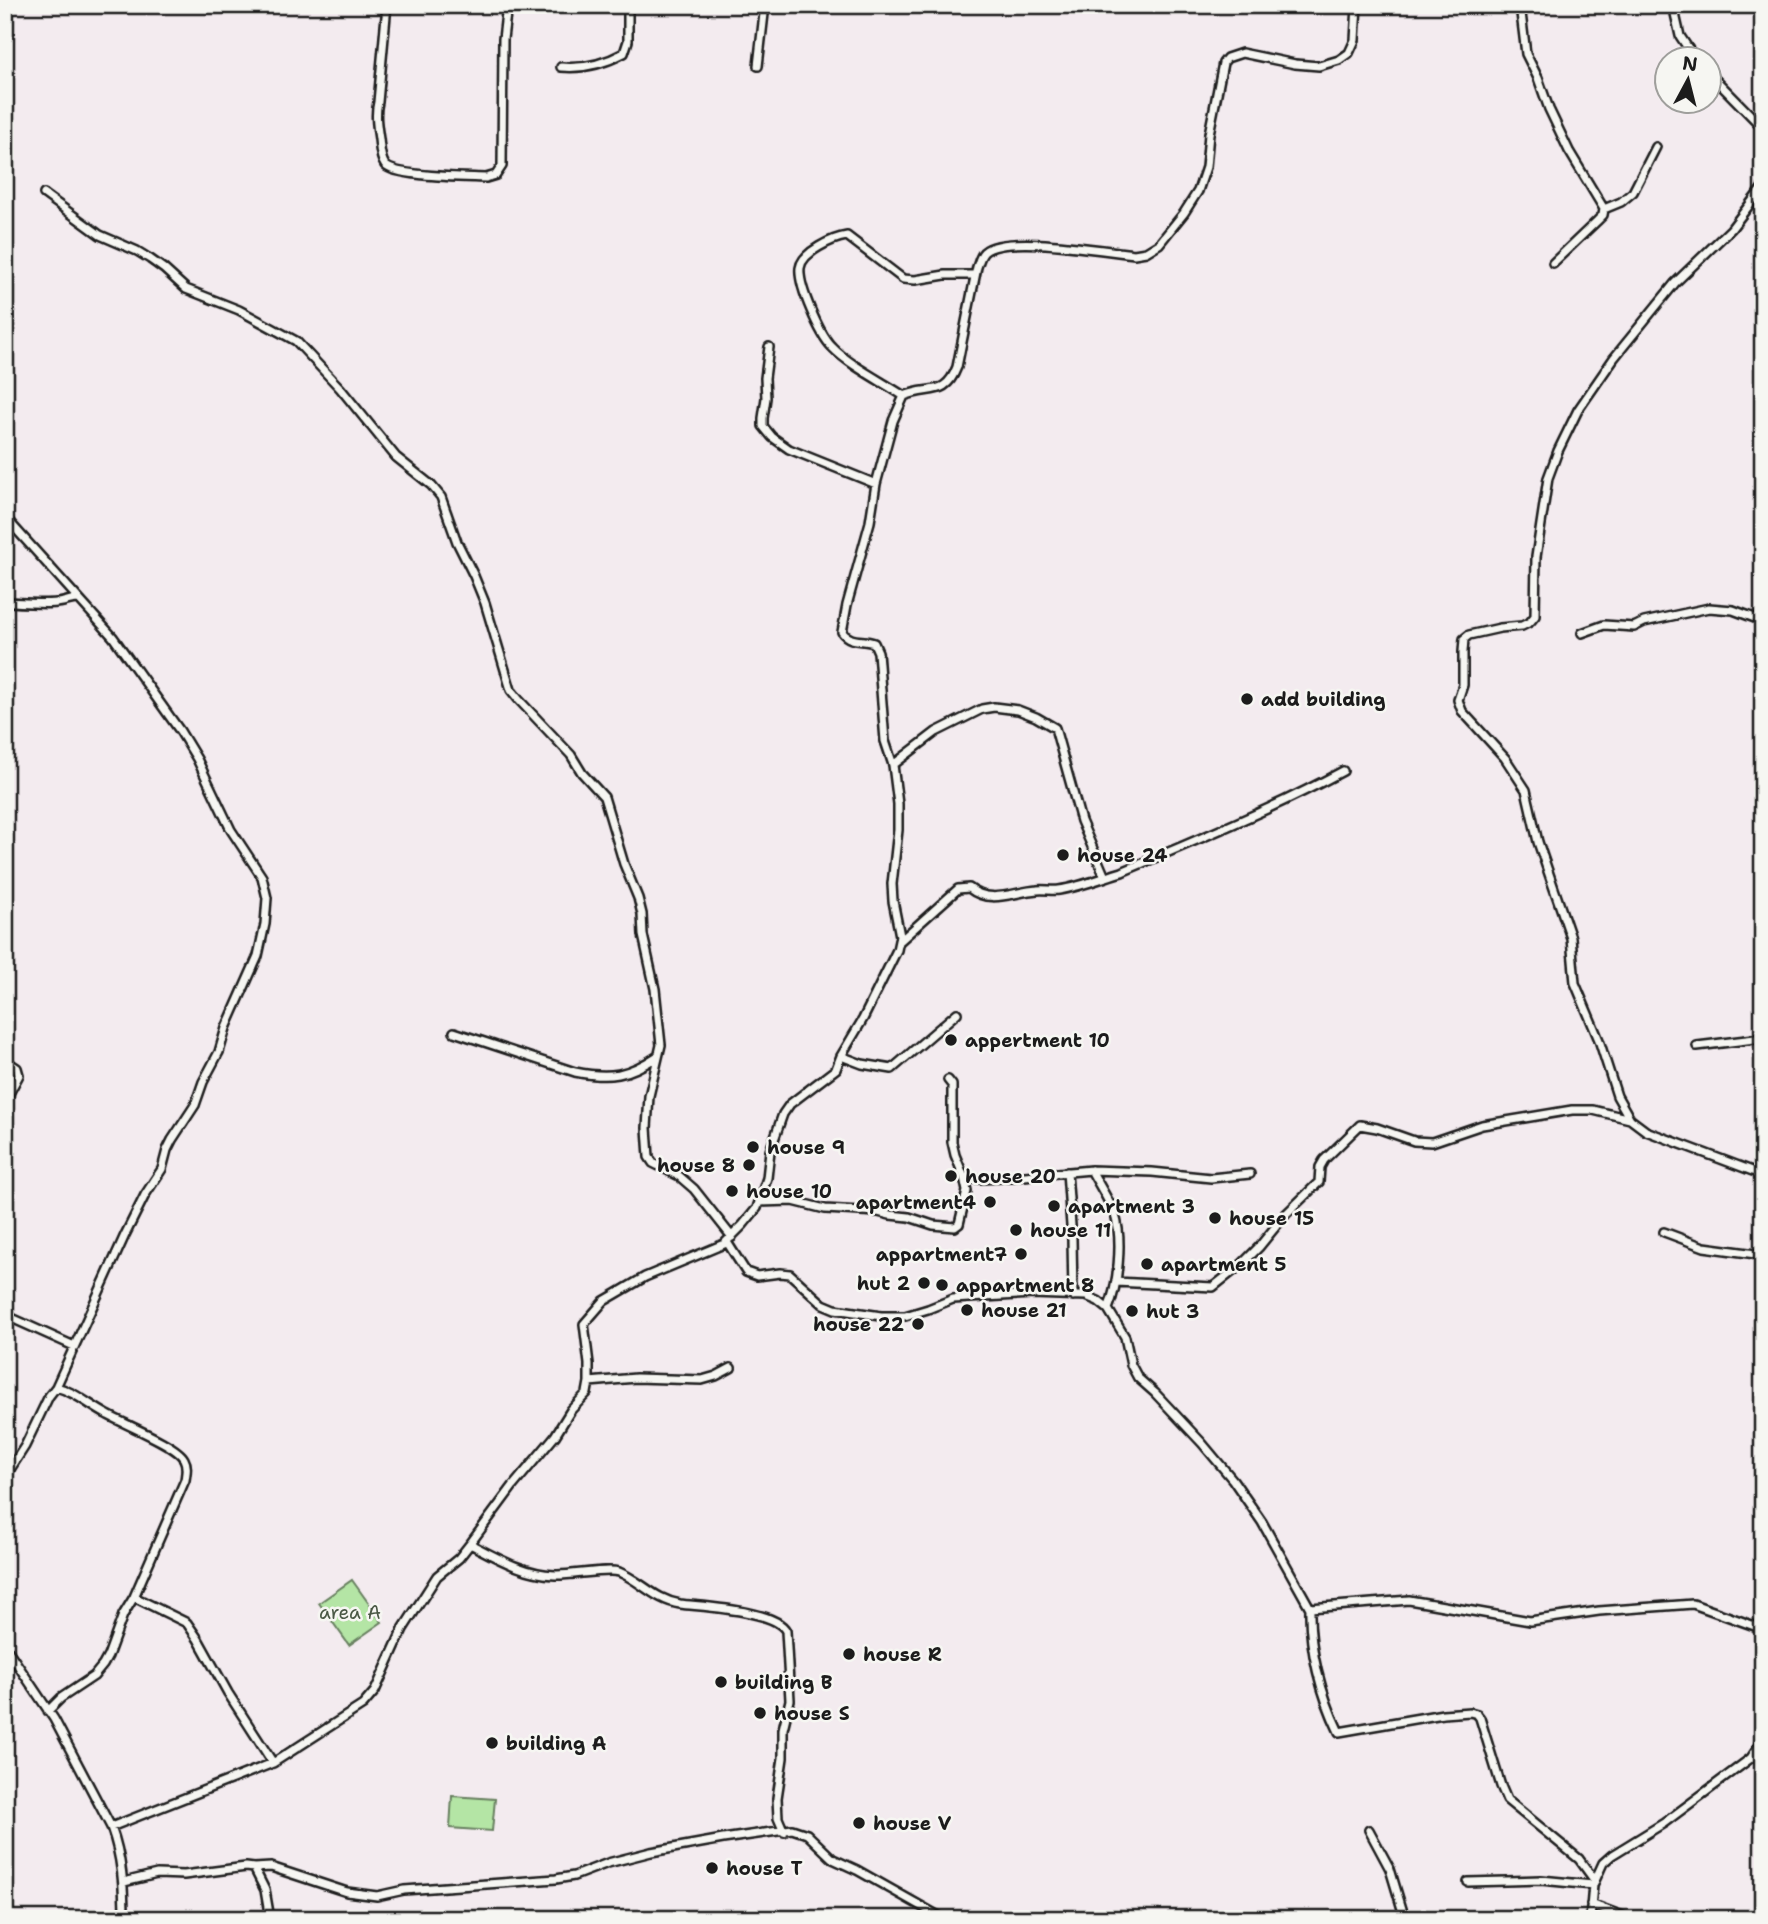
<svg xmlns="http://www.w3.org/2000/svg" width="1768" height="1924" font-family="'Shantell Sans',sans-serif">
<style>
.green{fill:#b4e5a5;stroke:#688060;stroke-width:2}
.lines{fill:none;stroke-linecap:round;stroke-linejoin:round}
.street-casing{stroke:#1c1c1c;stroke-width:12}
.street{stroke:#f6f6f2;stroke-width:7}
.poi-dot{fill:#1c1c1c;stroke:#f6f6f2;stroke-width:2.5}
.labels{text-anchor:middle;stroke-width:5;stroke-linejoin:round;paint-order:stroke}
.poi-label{font-size:19px;font-weight:bold;fill:#1c1c1c;stroke:#f6f6f2;text-anchor:start}
.park-label{font-size:19px;fill:#4a5845;stroke:#f6f6f2}
</style>
<rect width="100%" height="100%" fill="#f3ebef"/>
<filter id="ink" filterUnits="userSpaceOnUse"><feTurbulence type="fractalNoise" baseFrequency=".0143" numOctaves="2"/><feDisplacementMap in="SourceGraphic" scale="14" xChannelSelector="R" yChannelSelector="G"/><feConvolveMatrix kernelMatrix="1 2 1 2 8 2 1 2 1" color-interpolation-filters="sRGB"/></filter>
<g filter="url(#ink)">
<path class="green" d="M 352,1580 L 382,1622 L 349,1645 L 319,1603 Z
M 452,1796 L 495,1799 L 492,1831 L 450,1828 Z"/>
<g class="lines">
<defs>
<path id="street" d="M 387,5 L 378,102 C 375,114 377,126 379,139 C 380,147 380,158 385,165 C 395,177 467,177 486,178 L 496,175 L 502,166 L 503,39 L 507,5
M 1520,5 L 1526,54 L 1538,78 L 1549,109 L 1569,151 L 1604,209
M 1673,5 L 1680,36 L 1696,60
M 758,66 L 765,5
M 561,67 C 583,69 604,64 624,53 L 628,41 L 628,5
M 1708,72 L 1763,128
M 1763,187 L 1731,229 L 1675,283 L 1614,358 L 1578,410 L 1558,451 L 1548,478 L 1536,557 L 1535,616 L 1530,622 L 1522,626 L 1500,628 L 1469,635 L 1464,639 L 1463,652 L 1463,685 L 1458,700 L 1462,711 L 1505,758 L 1526,790 L 1538,842 L 1571,938 L 1575,983 L 1599,1040 L 1617,1096 L 1630,1119 L 1646,1131 L 1763,1175
M 44,194 L 100,235 L 137,251 L 150,259 L 164,269 L 186,289 L 239,310 L 296,341 L 340,388 L 396,457 L 431,485 L 441,497 L 457,542 L 474,576 L 485,603 L 511,690 L 519,700 L 571,755 L 582,773 L 604,797 L 624,864 L 638,898 L 642,914 L 643,935 L 655,989 L 661,1045 L 649,1096 L 647,1128 L 649,1157 L 653,1163 L 679,1176 L 694,1189 L 732,1237
M 1553,263 L 1597,221 L 1603,215 L 1604,209 L 1621,202 L 1633,192 L 1656,147
M 769,347 L 765,378 L 766,398 L 763,418 L 763,426 L 772,437 L 789,449 L 876,484
M 904,396 C 883,382 849,365 832,347 C 820,335 798,286 800,268 C 802,252 833,238 847,236 L 903,279 L 915,280 L 945,275 L 975,275
M 5,517 L 113,637 L 180,731 L 197,759 L 231,830 L 262,877 L 267,898 L 265,924 L 258,956 L 226,1028 L 219,1052 L 203,1082 L 195,1105 L 172,1140 L 167,1150 L 162,1169 L 145,1195 L 125,1235 L 56,1387 L 49,1396 L 25,1446 L 5,1477
M 5,601 C 12,603 48,604 56,603 C 64,603 70,599 78,599
M 1582,633 L 1604,625 L 1634,627 L 1644,622 L 1709,608 L 1733,610 L 1763,621
M 893,765 L 936,732 L 982,709 L 994,707 L 1018,710 L 1036,717 L 1055,728 L 1081,821 L 1105,877
M 900,941 L 958,889 L 969,888 C 990,905 1013,892 1037,890 C 1044,889 1052,891 1059,890 C 1080,887 1102,878 1122,872 C 1196,840 1271,810 1343,771
M 454,1032 L 575,1072 C 610,1079 628,1076 658,1056
M 1697,1046 L 1763,1038
M 841,1056 L 862,1064 L 892,1069 L 957,1013
M 5,1060 L 17,1068 L 19,1075 L 5,1101
M 1091,1170 C 1099,1185 1109,1200 1115,1215 C 1123,1240 1118,1286 1108,1309
M 1067,1172 L 1072,1239 L 1073,1296
M 964,1177 L 978,1179 L 1002,1178 L 1091,1170 L 1152,1172 L 1211,1178 L 1250,1174
M 759,1202 L 793,1201 L 825,1209 L 878,1212 L 890,1215 L 909,1217 L 933,1225 L 955,1227 L 959,1224 L 967,1191 L 964,1177 L 955,1155 L 952,1142 L 952,1085 L 948,1080
M 1664,1232 L 1704,1247 L 1763,1255
M 727,1242 L 746,1272 L 757,1276 L 780,1273 L 790,1274 L 823,1304 L 835,1309 L 881,1316 L 905,1316 L 928,1309 L 953,1299 L 1032,1294 L 1086,1296 L 1098,1301 L 1108,1309 L 1125,1337 L 1131,1365 L 1138,1378 L 1155,1393 L 1202,1443 L 1233,1480 L 1262,1522 L 1310,1608 C 1309,1649 1321,1695 1339,1732 L 1443,1714 L 1470,1712 L 1477,1714 L 1480,1718 L 1501,1786 L 1507,1800 L 1579,1859 L 1595,1881
M 1116,1282 L 1213,1287 L 1242,1264 L 1259,1247 L 1286,1214 L 1319,1182 L 1320,1167 L 1324,1160 L 1360,1125 L 1377,1128 L 1414,1141 L 1432,1142 L 1482,1125 L 1572,1110 L 1593,1110 L 1630,1119
M 5,1315 L 74,1346
M 589,1382 L 636,1378 L 702,1380 L 716,1376 L 731,1368
M 470,1544 C 497,1558 524,1574 555,1575 C 570,1576 608,1568 619,1572 C 641,1581 655,1600 680,1604 C 703,1607 776,1610 786,1631 L 790,1700 L 783,1729 L 783,1758 L 777,1798 L 778,1818 L 784,1832
M 134,1597 L 187,1623 L 198,1639 L 228,1693 L 273,1763
M 1310,1608 L 1409,1600 L 1530,1621 L 1599,1611 L 1693,1604 L 1763,1629
M 5,1646 L 54,1719 L 111,1827 C 122,1857 124,1887 124,1919
M 48,1711 L 61,1698 L 94,1676 L 103,1665 L 108,1656 L 123,1615 L 134,1597 L 185,1480 C 186,1473 188,1466 184,1459 C 177,1445 124,1424 108,1415 C 90,1406 76,1392 56,1387
M 111,1827 L 273,1763 L 363,1705 L 375,1691 L 403,1629 L 437,1576 L 459,1558 L 470,1544 L 513,1486 L 555,1436 L 571,1410 L 587,1393 L 589,1382 L 589,1364 L 584,1324 L 604,1301 L 645,1277 L 724,1244 L 743,1225 L 757,1208 L 767,1178 L 770,1151 L 783,1114 L 790,1104 L 836,1069 L 841,1056 L 863,1019 L 897,950 L 900,936 L 893,901 L 892,884 L 898,830 L 898,804 L 893,765 L 885,741 L 878,652 L 874,643 C 862,639 850,643 842,632 L 847,605 L 870,522 L 876,484 L 893,421 L 904,396 C 930,385 945,398 957,367 L 977,267 C 979,262 980,256 984,252 C 1004,233 1104,251 1134,254 L 1146,252 L 1159,244 L 1184,213 L 1198,191 L 1206,167 L 1209,134 L 1223,63 L 1227,58 L 1242,53 L 1295,64 L 1319,66 L 1339,60 L 1349,53 L 1355,40 L 1357,5
M 1369,1830 L 1390,1869 L 1405,1919
M 254,1868 L 271,1867 L 347,1892 L 377,1896 L 404,1890 L 556,1879 L 574,1876 L 608,1863 L 651,1852 L 723,1839 L 792,1829 L 807,1834 L 833,1859 L 857,1870 L 944,1919
M 124,1882 L 157,1874 L 184,1875 L 246,1867 L 254,1868 L 265,1890 L 270,1919
M 1468,1882 L 1541,1880 L 1593,1885
M 1591,1904 L 1631,1919
M 1590,1919 L 1593,1885 L 1603,1863 L 1612,1855 L 1664,1823 L 1751,1758 L 1757,1749 L 1763,1734"/>
</defs>
<use href="#street" class="street-casing"/>
<use href="#street" class="street"/>
</g>
</g>
<g class="poi-dot">
<circle cx="1247" cy="699" r="7"/>
<circle cx="1063" cy="855" r="7"/>
<circle cx="951" cy="1040" r="7"/>
<circle cx="753" cy="1147" r="7"/>
<circle cx="749" cy="1165" r="7"/>
<circle cx="951" cy="1176" r="7"/>
<circle cx="732" cy="1191" r="7"/>
<circle cx="990" cy="1202" r="7"/>
<circle cx="1054" cy="1206" r="7"/>
<circle cx="1215" cy="1218" r="7"/>
<circle cx="1016" cy="1230" r="7"/>
<circle cx="1021" cy="1254" r="7"/>
<circle cx="1147" cy="1264" r="7"/>
<circle cx="924" cy="1283" r="7"/>
<circle cx="942" cy="1285" r="7"/>
<circle cx="967" cy="1310" r="7"/>
<circle cx="1132" cy="1311" r="7"/>
<circle cx="918" cy="1324" r="7"/>
<circle cx="849" cy="1654" r="7"/>
<circle cx="721" cy="1682" r="7"/>
<circle cx="760" cy="1713" r="7"/>
<circle cx="492" cy="1743" r="7"/>
<circle cx="859" cy="1823" r="7"/>
<circle cx="712" cy="1868" r="7"/>
</g>
<g class="labels">
<g class="poi-label">
<text x="1261" y="706">add building</text>
<text x="1077" y="862">house 24</text>
<text x="965" y="1047">appertment 10</text>
<text x="767" y="1154">house 9</text>
<text x="735" y="1172" text-anchor="end">house 8</text>
<text x="965" y="1183">house 20</text>
<text x="746" y="1198">house 10</text>
<text x="976" y="1209" text-anchor="end">apartment4</text>
<text x="1068" y="1213">apartment 3</text>
<text x="1229" y="1225">house 15</text>
<text x="1030" y="1237">house 11</text>
<text x="1007" y="1261" text-anchor="end">appartment7</text>
<text x="1161" y="1271">apartment 5</text>
<text x="910" y="1290" text-anchor="end">hut 2</text>
<text x="956" y="1292">appartment 8</text>
<text x="981" y="1317">house 21</text>
<text x="1146" y="1318">hut 3</text>
<text x="904" y="1331" text-anchor="end">house 22</text>
<text x="863" y="1661">house R</text>
<text x="735" y="1689">building B</text>
<text x="774" y="1720">house S</text>
<text x="506" y="1750">building A</text>
<text x="873" y="1830">house V</text>
<text x="726" y="1875">house T</text>
</g>
<g class="park-label">
<text x="350" y="1619">area A</text>
</g>
</g>
<rect width="1768" height="1924" fill="none" stroke="#f6f6f2" stroke-width="28"/>
<rect x="14" y="14" width="1740" height="1896" fill="none" stroke="#1c1c1c" stroke-width="2.5" filter="url(#ink)"/>
<g transform="translate(1688 80) rotate(7)"><circle r="33" fill="#f6f6f2" stroke="#9f9f9c" stroke-width="2"/>
<path d="M0-5L12 26L0 18L-12 26Z" fill="#1c1c1c"/>
<text y="-10" font-size="19" font-weight="bold" text-anchor="middle" fill="#1c1c1c">N</text>
</g>
</svg>
